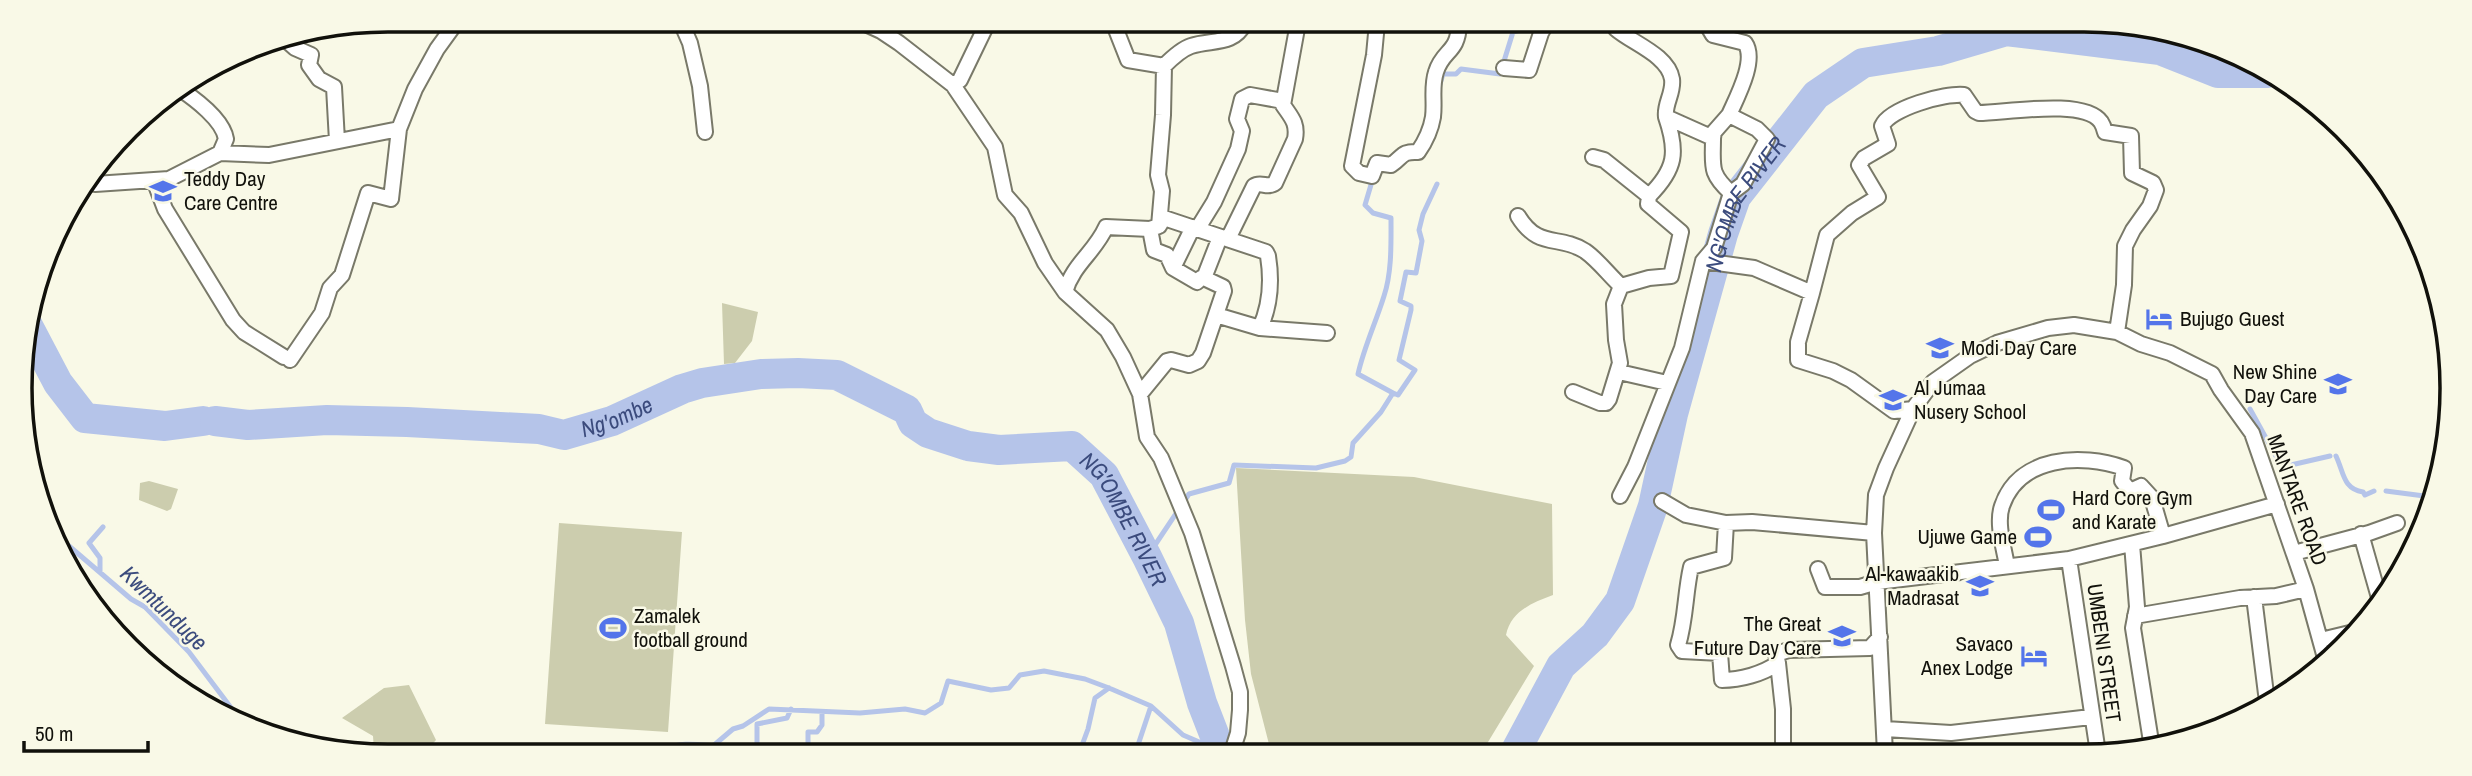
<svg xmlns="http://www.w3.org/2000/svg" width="2472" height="776" font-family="'Archivo Narrow',sans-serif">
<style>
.green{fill:#cccdae}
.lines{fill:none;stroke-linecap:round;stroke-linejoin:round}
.stream{stroke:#b5c4e9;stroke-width:5}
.river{stroke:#b5c4e9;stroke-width:30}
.street-casing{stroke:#797969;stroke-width:18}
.street{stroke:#fff;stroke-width:14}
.labels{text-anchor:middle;stroke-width:5;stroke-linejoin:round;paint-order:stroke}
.poi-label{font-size:21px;fill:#11110b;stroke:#f9f9e7;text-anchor:start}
.street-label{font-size:21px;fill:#11110b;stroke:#f9f9e7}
.water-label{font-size:23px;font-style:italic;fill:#3b4b7d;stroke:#f9f9e7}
.rim{fill:none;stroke:#11110b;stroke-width:3.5}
</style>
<rect width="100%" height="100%" fill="#f9f9e7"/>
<path class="green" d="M 722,303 L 758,312 L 752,341 L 735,363 L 724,364 Z
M 1236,468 L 1414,477 L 1552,504 L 1553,595 C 1532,603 1511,611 1506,635 L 1534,666 L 1482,752 L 1271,752 L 1251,674 L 1245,620 Z
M 149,481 L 178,489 L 171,509 L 167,511 L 139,500 L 140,483 Z
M 559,523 L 682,532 L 668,732 L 545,724 Z
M 409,685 L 436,740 L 427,750 L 374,750 L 373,736 L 342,718 L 384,688 Z"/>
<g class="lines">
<path class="stream" d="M 1440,84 L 1443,74 L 1456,74 L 1461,69 L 1500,74 L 1513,32 L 1524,29
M 1373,178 L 1365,205 L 1373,213 L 1391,218 C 1391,243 1392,272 1384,296 C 1376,322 1364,347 1358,374 L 1393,393
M 2250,409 L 2282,467 L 2330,456
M 2336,456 C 2344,473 2343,489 2363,492 L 2365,495 L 2374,491
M 2386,491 L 2432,497
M 55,534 L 131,599 L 145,607 L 189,652 L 238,717
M 1147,557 L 1189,494 L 1229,483 L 1234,465 L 1316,468 L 1345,461 L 1351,457 L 1353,443 L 1381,412 L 1393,393 L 1398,395 L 1415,370 L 1399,360 L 1411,310 L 1411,306 L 1400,301 L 1406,272 L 1416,273 L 1422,241 L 1419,230 L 1423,214 L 1437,184
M 100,572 L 100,558 L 89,543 L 103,527
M 1081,748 L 1088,729 L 1095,698 L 1109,688
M 663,750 C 681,742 693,744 713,746 L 733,729 L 743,726 L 769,709 L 860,713 L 905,709 L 925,713 L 941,703 L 948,681 L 991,690 L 1009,688 L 1020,675 L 1044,671 L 1085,679 L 1109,688 L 1151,706 L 1183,735 L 1220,751
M 757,751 L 757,724 L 787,718 L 791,709
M 799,751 L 808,746 L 808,732 L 817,732 L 822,725 L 822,712
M 1079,751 L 1081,748 L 1089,751
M 1136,751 L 1151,706"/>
<g class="river">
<path d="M 27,324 L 58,383 L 85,418 L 165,426 L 203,421"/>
<path id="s1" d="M 215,421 L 248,425 L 327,420 L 407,422 L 539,429 L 564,435 L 612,421 L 682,389 L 702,383 L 761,374 L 798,373 L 837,375 L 907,410 L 913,423 L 928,433 L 968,446 L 999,450 L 1072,446 L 1104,475 L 1147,557 L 1179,623 L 1202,703 L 1221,752"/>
<path id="s2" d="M 1515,752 L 1561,666 L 1595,635 L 1620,601 L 1653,506 L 1673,414 L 1723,234 L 1736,197 L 1816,95 L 1863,63 L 1938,51 L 2006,31 L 2160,50 L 2218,73 L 2268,73"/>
</g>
<defs>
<path id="street" d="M 680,20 L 690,43 L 700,86 L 705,132
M 859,21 L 881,31 L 899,43 L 953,85 L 995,147 L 1005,195 L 1021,213 L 1045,263 L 1065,292 L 1107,330 L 1123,357 L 1140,394 L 1147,437 L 1161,458 L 1192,533 L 1233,666 L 1240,692 L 1240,710 L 1238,733 L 1232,752
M 1377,23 L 1374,55 L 1352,166 L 1359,173 L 1372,176 L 1377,163 L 1391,165 C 1403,157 1401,151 1418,152 C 1425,142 1431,129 1433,117 C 1435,102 1431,87 1436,72 C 1443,49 1458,54 1459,24
M 1615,24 L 1616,29 C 1632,43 1668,55 1672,79 C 1674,93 1664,104 1666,117 L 1713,138 C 1713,167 1709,173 1731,193
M 1707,25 L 1713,35 L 1745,43 C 1757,60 1737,97 1729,115
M 286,40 L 295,48 L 311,55 L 309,65 L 319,79 L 334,87 L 337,141
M 1164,66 C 1171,59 1182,49 1191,46 C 1212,39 1233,46 1245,23
M 1504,68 L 1529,70 L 1541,33 L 1546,24
M 953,85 L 960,80 L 988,22
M 180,89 C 195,99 223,120 226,139 L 220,153
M 1593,157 L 1604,160 L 1649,196 L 1648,204 L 1681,232 L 1671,276 L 1649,278 L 1621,286
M 154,180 L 165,209 L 233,320 L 244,332 L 284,357
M 95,184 L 169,179 L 220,153 L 269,155 L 399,129
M 1649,196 C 1676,169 1678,152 1666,117
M 1518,216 C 1539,250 1558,234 1585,251 C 1598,260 1609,275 1621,286
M 1159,226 L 1164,218 L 1266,252 L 1268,256 C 1272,281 1271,304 1260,328
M 1198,228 L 1214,202 L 1238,149 L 1242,131 L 1237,119 L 1242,99 L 1250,95 L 1283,101
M 1150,229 L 1154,250 L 1167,255 L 1173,268 L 1197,282 L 1201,278 L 1204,278
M 1228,239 L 1254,186 C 1261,181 1268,189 1275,183 L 1295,139 C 1298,123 1291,117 1283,105 L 1298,23
M 1703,261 L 1754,268 L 1812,293 L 1798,342 L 1798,360 L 1833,371 L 1851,380 L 1894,411 L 1913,409
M 1173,268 L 1193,227
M 1065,292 C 1073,264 1095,252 1106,227 L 1150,229 L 1159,226 L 1162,191 L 1158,175 L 1163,115 L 1164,66 L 1128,60 L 1113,22
M 1812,293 L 1827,235 L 1852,213 L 1878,197 L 1859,165 L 1864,158 L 1888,144 L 1882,126 C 1890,108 1945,93 1964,95 L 1975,111 L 1979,113 C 2005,113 2084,98 2101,122 C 2103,125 2104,128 2105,132 L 2131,136 L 2132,173 L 2153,183 L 2156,190 L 2150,206 L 2133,230 L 2125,246 L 2124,285 L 2117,332
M 1216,315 L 1260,328 L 1327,333
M 290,360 L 322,313 L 330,288 L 342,275 L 368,193 L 391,199 L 399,129 L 415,89 L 437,49 L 458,20
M 1619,372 L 1667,383
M 1573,392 L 1600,403 L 1606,403 L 1609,399 L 1620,363 L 1616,340 L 1614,304 L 1621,286
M 1140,394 L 1167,361 L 1171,360 L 1189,365 L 1198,361 L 1203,353 L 1224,291 L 1223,287 L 1204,278 L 1220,237
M 1620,496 L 1635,467 L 1682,348 L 1703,261 L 1714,248 L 1731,193 L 1743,184 L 1767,139 L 1757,129 L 1729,115 L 1714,132 L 1713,138
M 1662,501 L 1686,515 L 1726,523 L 1752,522 L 1874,533
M 1726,523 L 1724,558 L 1691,567 C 1685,593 1686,619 1678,645 L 1682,651 L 1720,653 L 1722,680 C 1740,680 1763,674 1778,663 L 1776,654 L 1789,650 L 1870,648 L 1880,637
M 2361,534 L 2380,601
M 2132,544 L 2137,607 L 2133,628 L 2152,748
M 2294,553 L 2369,533 L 2397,523
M 2069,559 L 2098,753
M 2007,566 C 2004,548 1996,523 2002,506 C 2019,456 2081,453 2124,468 L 2122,481 L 2130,491 L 2141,486 L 2152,498 L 2163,536
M 1818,569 L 1825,587 L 1860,587 L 1877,582 L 2069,559 L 2163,536 L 2277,504
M 2254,597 L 2266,694 L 2277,699
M 2135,616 L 2240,598 L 2276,596 L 2306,589
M 2321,640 L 2354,632
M 1778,663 L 1783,709 L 1783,753
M 1885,729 L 1951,733 L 2091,717
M 1885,753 L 1874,533 L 1876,495 L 1886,468 L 1913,409 L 1933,382 L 1970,356 L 1997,343 L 2048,328 L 2074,325 L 2117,332 L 2141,344 L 2170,353 L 2212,374 L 2221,390 L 2252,433 L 2306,589 L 2327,665"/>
</defs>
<use href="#street" class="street-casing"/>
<use href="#street" class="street"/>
</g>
<defs>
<symbol id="school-bare" viewBox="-9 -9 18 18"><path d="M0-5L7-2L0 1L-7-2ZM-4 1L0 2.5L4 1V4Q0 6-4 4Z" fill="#5475ea" stroke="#f9f9e7" stroke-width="2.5" paint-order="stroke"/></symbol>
<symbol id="hotel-bare" viewBox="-9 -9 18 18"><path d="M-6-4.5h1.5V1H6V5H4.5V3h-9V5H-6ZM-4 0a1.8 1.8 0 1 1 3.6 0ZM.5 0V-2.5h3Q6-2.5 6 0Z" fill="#5475ea" stroke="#f9f9e7" stroke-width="2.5" paint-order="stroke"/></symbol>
<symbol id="stadium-bare" viewBox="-9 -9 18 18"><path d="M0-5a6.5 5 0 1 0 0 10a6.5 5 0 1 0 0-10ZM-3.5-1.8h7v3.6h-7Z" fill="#5475ea" stroke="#f9f9e7" stroke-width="2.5" paint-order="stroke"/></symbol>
</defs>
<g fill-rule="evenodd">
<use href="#school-bare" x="144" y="172" width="38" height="38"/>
<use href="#hotel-bare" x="2140" y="300" width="38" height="38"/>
<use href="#school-bare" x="1921" y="329" width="38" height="38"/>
<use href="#school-bare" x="2319" y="365" width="38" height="38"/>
<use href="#school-bare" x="1874" y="381" width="38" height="38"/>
<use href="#stadium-bare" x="2032" y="491" width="38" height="38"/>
<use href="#stadium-bare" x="2019" y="518" width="38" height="38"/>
<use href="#school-bare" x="1961" y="567" width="38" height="38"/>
<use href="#stadium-bare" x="594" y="609" width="38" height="38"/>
<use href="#school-bare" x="1823" y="617" width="38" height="38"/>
<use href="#hotel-bare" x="2015" y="637" width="38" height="38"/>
</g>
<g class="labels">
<g class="poi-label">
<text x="184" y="186">Teddy Day<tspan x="184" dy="24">Care Centre</tspan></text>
<text x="2180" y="326">Bujugo Guest</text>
<text x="1961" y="355">Modi Day Care</text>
<text x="2317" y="379" text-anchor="end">New Shine<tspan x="2317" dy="24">Day Care</tspan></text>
<text x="1914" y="395">Al Jumaa<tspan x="1914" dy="24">Nusery School</tspan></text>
<text x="2072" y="505">Hard Core Gym<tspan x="2072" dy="24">and Karate</tspan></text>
<text x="2017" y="544" text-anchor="end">Ujuwe Game</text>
<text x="1959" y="581" text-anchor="end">Al-kawaakib<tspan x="1959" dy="24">Madrasat</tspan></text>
<text x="634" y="623">Zamalek<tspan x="634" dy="24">football ground</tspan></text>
<text x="1821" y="631" text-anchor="end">The Great<tspan x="1821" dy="24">Future Day Care</tspan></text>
<text x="2013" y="651" text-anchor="end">Savaco<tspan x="2013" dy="24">Anex Lodge</tspan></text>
</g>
<g class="street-label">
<text transform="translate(2297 500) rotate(70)" y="7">MANTARE ROAD</text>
<text transform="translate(2104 653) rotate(82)" y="7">UMBENI STREET</text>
</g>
<g class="water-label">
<text dy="8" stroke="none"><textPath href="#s2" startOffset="604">NG'OMBE RIVER</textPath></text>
<text dy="8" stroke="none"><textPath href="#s1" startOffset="406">Ng'ombe</textPath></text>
<text dy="8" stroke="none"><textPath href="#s1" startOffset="982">NG'OMBE RIVER</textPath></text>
<text transform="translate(164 608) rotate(44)" y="8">Kwmtunduge</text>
</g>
</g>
<path d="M0 0H2472V776H0ZM388 32H2084A356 356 0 0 1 2440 388V388A356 356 0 0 1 2084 744H388A356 356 0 0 1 32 388V388A356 356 0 0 1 388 32Z" fill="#f9f9e7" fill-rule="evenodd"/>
<path class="rim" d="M388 32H2084A356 356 0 0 1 2440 388V388A356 356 0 0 1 2084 744H388A356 356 0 0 1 32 388V388A356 356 0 0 1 388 32Z"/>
<path d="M24 741v10h124v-10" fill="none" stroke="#11110b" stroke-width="3.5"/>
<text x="35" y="741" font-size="21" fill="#11110b" stroke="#f9f9e7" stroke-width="5" paint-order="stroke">50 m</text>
</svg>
